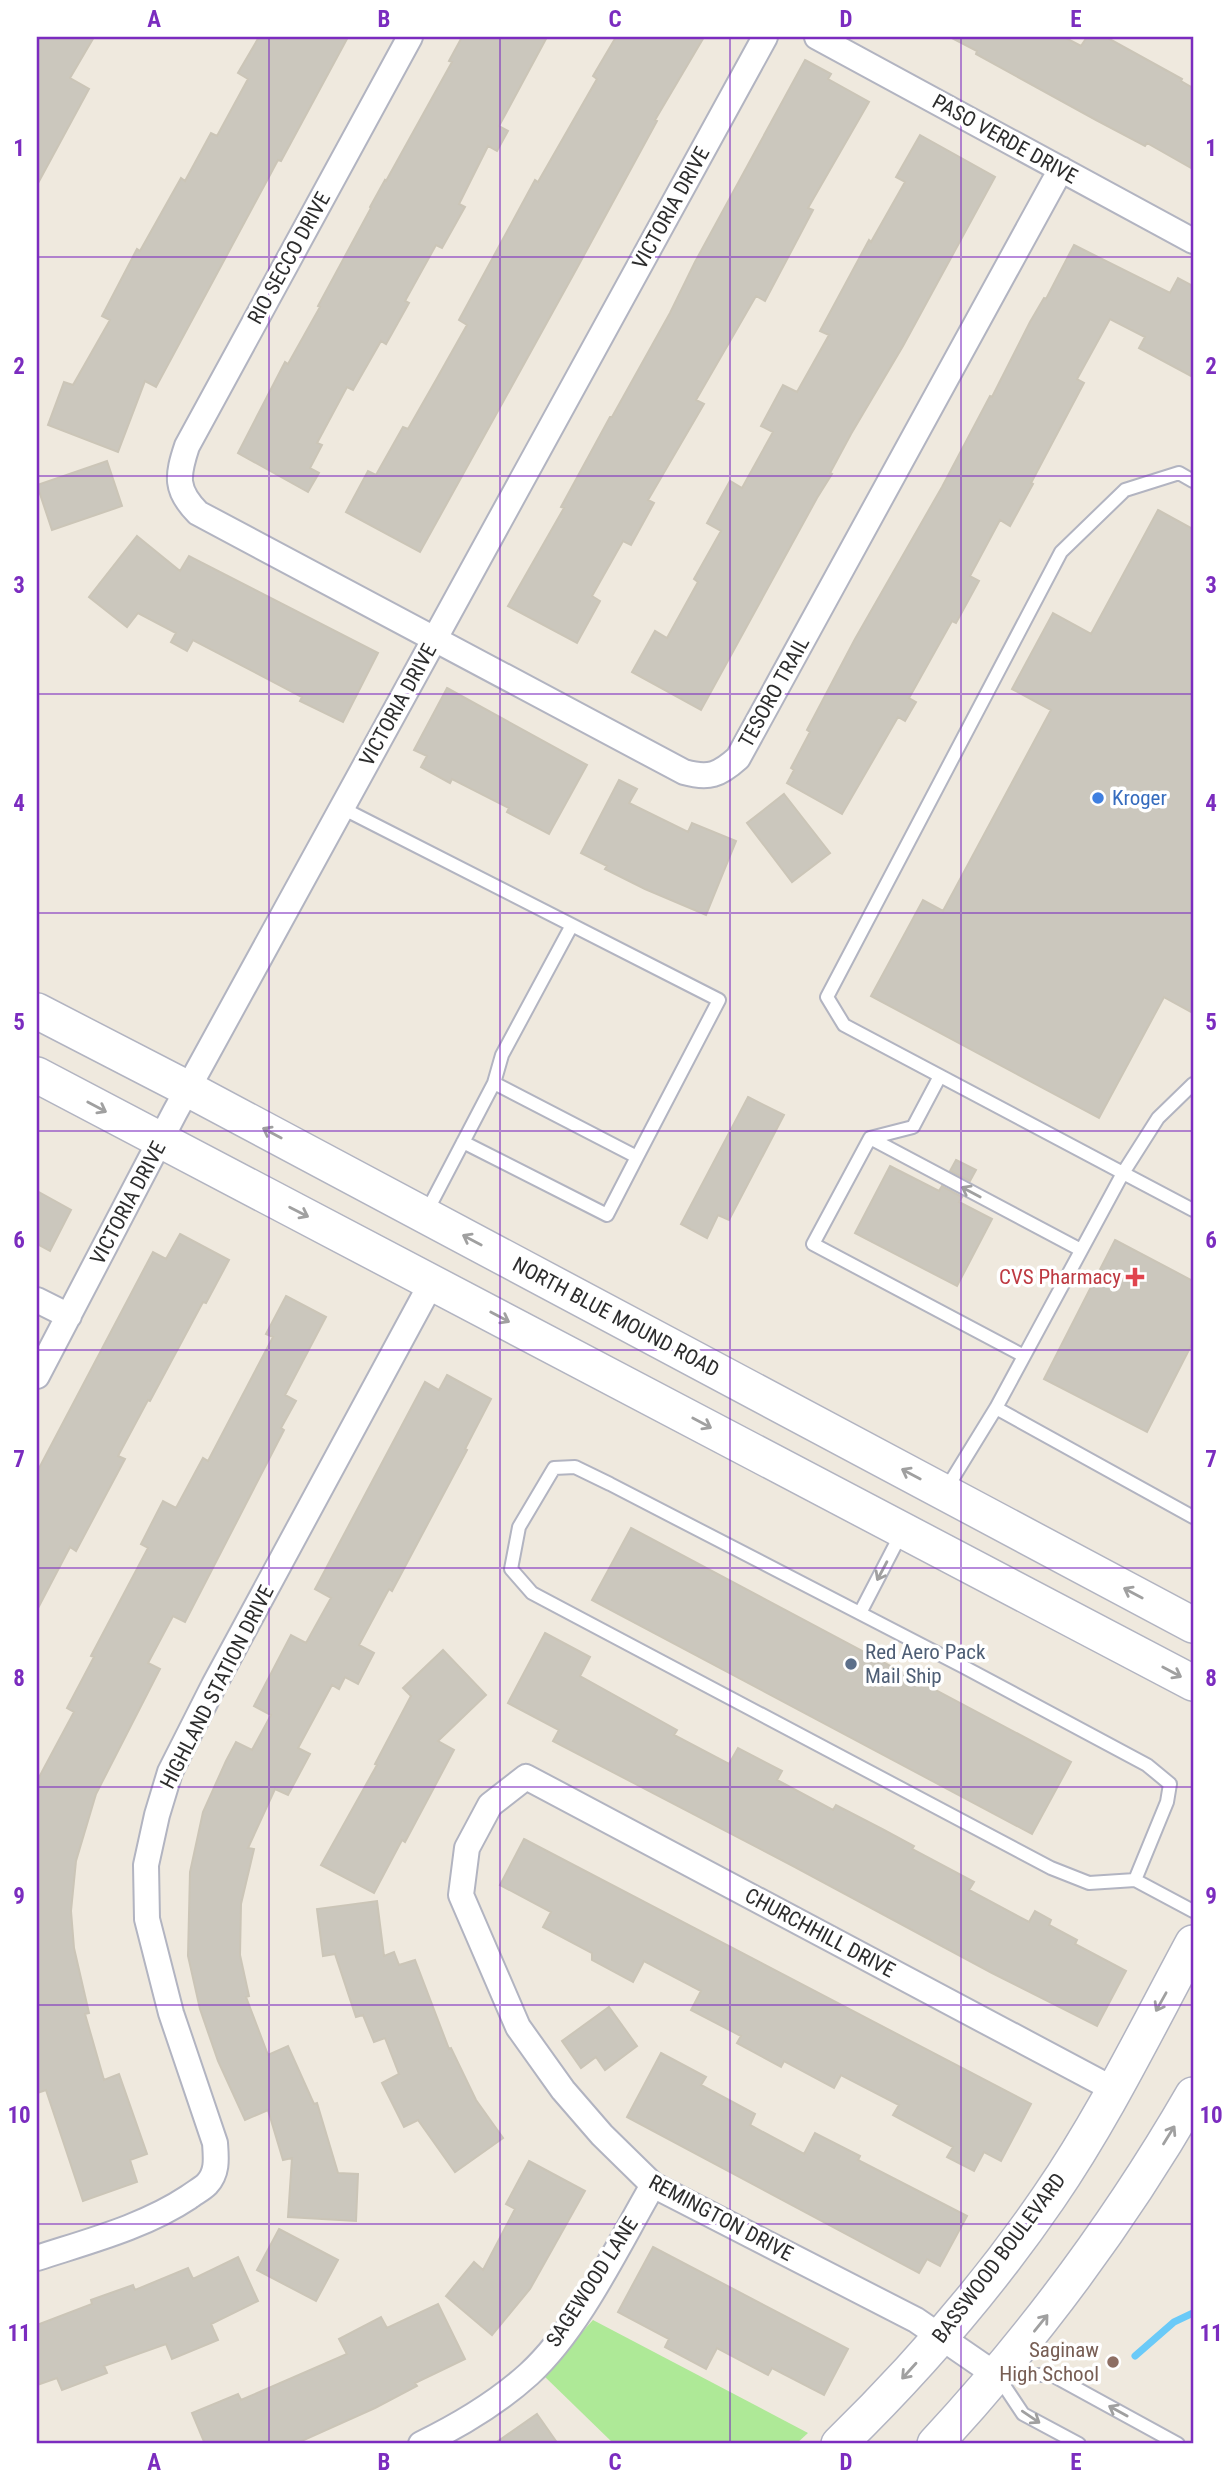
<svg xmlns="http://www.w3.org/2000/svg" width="1230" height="2481" font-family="'Roboto Condensed',sans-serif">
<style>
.green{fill:#aee997}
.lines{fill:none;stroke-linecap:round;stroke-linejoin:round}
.stream{stroke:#6acaf8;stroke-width:7}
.building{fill:#cbc7bd;stroke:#cbc5b7;stroke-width:2}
.service-casing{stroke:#b2b4c1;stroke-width:16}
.minor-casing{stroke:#b2b4c1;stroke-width:28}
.secondary-casing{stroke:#b2b4c1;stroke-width:38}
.service{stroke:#fff;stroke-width:12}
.minor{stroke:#fff;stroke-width:24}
.secondary{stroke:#fff;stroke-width:35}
.oneway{stroke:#a0a0a0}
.grid{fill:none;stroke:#7b2cbf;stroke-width:2;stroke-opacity:0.55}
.shop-dot{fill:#3f7fe0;stroke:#fff;stroke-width:2.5}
.health-dot{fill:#e0444e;stroke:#fff;stroke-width:2.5}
.service-dot{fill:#5c6f8a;stroke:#fff;stroke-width:2.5}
.education-dot{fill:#8d6e63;stroke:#fff;stroke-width:2.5}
.labels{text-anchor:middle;stroke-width:7;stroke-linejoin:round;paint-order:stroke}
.street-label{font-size:21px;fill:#2d2d2d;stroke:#fff}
.shop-label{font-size:21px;fill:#366cbe;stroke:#fff;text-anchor:start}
.health-label{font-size:21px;fill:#be3a42;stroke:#fff;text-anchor:end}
.service-label{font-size:21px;fill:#4e5e75;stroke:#fff;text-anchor:start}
.education-label{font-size:21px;fill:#785e54;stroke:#fff;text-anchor:end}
.neatline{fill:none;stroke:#7b2cbf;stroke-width:2.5}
.grid-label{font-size:23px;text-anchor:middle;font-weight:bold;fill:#7b2cbf}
</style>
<rect width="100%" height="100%" fill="#efe9de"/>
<path class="green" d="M 593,2320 L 808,2433 L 796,2444 L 614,2444 L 543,2375 Z"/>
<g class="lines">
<path class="stream" d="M 1135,2356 L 1174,2322 L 1193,2313"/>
</g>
<path class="building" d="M 37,37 L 94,37 L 70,78 L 89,89 L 37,185 Z
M 259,37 L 348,37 L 281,161 L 278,160 L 156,387 L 145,381 L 118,452 L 48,425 L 64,382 L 73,385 L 110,320 L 102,316 L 137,249 L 140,251 L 181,178 L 185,181 L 211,133 L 217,136 L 248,79 L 238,73 Z
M 462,37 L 547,37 L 499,126 L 508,131 L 497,151 L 488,146 L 459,204 L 465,207 L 442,248 L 436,245 L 405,301 L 409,303 L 386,344 L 381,341 L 353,390 L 347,387 L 317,443 L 322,445 L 310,468 L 319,473 L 308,492 L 238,453 L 285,362 L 288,364 L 320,307 L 318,306 L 371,208 L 370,207 L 385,180 L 386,181 L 452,62 L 449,61 Z
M 616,37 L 704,37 L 655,120 L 657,121 L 577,268 L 420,552 L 346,512 L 368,471 L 376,475 L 403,427 L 408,429 L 436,380 L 467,325 L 459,320 L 535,180 L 538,182 L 597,79 L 593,76 Z
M 950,37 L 1064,37 L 1081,46 L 1087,37 L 1106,37 L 1182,79 L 1181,81 L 1193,88 L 1193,169 L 1147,143 L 1145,146 L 1096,120 L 976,54 L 977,51 Z
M 805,60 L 831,74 L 828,79 L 869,102 L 808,208 L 813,210 L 765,301 L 756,296 L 696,400 L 704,404 L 648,500 L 654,503 L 631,545 L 623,541 L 592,596 L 600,601 L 577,643 L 508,606 L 564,508 L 561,507 L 610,417 L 612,417 L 670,313 L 695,262 Z
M 920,135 L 995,177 L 903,346 L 851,434 L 830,473 L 832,474 L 817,498 L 701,710 L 632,672 L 655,631 L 667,638 L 698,582 L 694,579 L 721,531 L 707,523 L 730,481 L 742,488 L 773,432 L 761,426 L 783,385 L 797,392 L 829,335 L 820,331 L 869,240 L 871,242 L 905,182 L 896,177 Z
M 1074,245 L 1170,293 L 1178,278 L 1193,286 L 1193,377 L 1139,348 L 1145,337 L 1110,319 L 1077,379 L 1084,383 L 1031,483 L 1033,484 L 1010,526 L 1000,520 L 970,576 L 979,581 L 956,623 L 952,621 L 909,698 L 916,702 L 905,721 L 898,717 L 842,814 L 787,783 L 794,770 L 791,768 L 810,732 L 807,730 L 855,639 L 942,487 L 990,396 L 992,397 L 1030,322 L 1044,298 L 1046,299 Z
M 107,461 L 122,506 L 52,530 L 37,485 Z
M 1158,510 L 1193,529 L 1193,1013 L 1164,997 L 1099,1118 L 871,996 L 923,900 L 943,911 L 1051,710 L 1012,689 L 1053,613 L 1091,634 Z
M 137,536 L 180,571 L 189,556 L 378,653 L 343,722 L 300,701 L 302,697 L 193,640 L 187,651 L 171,642 L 176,633 L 138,613 L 127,627 L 89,597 Z
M 447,688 L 587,765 L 549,834 L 507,812 L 509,808 L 452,779 L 450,783 L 421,767 L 427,756 L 414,750 Z
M 619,780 L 637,789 L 629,803 L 688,832 L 692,823 L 736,841 L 706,915 L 645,889 L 605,869 L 607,866 L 581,853 Z
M 784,794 L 830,853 L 792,882 L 747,823 Z
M 748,1097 L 784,1115 L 729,1220 L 718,1215 L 707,1238 L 681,1224 Z
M 956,1160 L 976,1170 L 970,1181 L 950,1171 Z
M 890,1166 L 939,1191 L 942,1186 L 962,1197 L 959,1202 L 992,1219 L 957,1286 L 855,1233 Z
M 37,1191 L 71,1210 L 50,1251 L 37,1244 Z
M 180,1234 L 229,1260 L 206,1303 L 203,1302 L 150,1401 L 148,1400 L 118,1456 L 125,1459 L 102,1502 L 76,1551 L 70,1547 L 37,1610 L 37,1472 L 153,1252 L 166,1259 Z
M 1115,1240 L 1193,1281 L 1193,1342 L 1147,1432 L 1044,1379 Z
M 286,1296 L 326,1317 L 285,1395 L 296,1401 L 281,1428 L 284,1430 L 185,1622 L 173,1616 L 148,1663 L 160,1669 L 96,1794 L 76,1861 L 71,1911 L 74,1948 L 89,2013 L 85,2014 L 104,2080 L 119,2074 L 147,2154 L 130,2160 L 137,2182 L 83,2201 L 46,2090 L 37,2093 L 37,1781 L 74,1712 L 67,1708 L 94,1657 L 91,1656 L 148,1548 L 141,1544 L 163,1501 L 176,1508 L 203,1458 L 208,1461 L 273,1337 L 266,1334 Z
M 447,1375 L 491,1399 L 465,1449 L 467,1450 L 392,1591 L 389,1589 L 359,1645 L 374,1653 L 358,1684 L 345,1677 L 339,1689 L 332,1685 L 298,1748 L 310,1754 L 288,1795 L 275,1789 L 248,1848 L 254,1849 L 241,1904 L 240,1955 L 249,1996 L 246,1997 L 268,2055 L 288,2046 L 314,2104 L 317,2103 L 338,2173 L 358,2174 L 356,2221 L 288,2217 L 292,2158 L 283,2160 L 268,2110 L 245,2120 L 218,2061 L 200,2009 L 188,1956 L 190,1872 L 203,1812 L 226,1761 L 236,1742 L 252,1750 L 271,1715 L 254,1706 L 291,1635 L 306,1643 L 331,1598 L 315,1589 L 425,1382 L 439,1390 Z
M 631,1528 L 1071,1762 L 1032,1834 L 592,1600 Z
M 545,1633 L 590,1657 L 580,1676 L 677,1730 L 674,1735 L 729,1764 L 738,1748 L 782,1771 L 777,1780 L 833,1810 L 836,1805 L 884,1830 L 914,1846 L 912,1849 L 974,1882 L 969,1890 L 1029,1922 L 1035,1911 L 1051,1920 L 1049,1925 L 1077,1940 L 1075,1944 L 1126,1971 L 1097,2026 L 992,1973 L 793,1866 L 553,1741 L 559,1730 L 508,1703 Z
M 443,1650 L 486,1695 L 438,1741 L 454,1750 L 405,1842 L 402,1840 L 374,1893 L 321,1865 L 377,1765 L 375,1764 L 411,1696 L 403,1688 Z
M 524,1839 L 1031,2104 L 1001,2161 L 984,2152 L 974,2171 L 947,2157 L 953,2147 L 893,2115 L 899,2105 L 841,2075 L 834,2088 L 784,2061 L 781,2067 L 737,2043 L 741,2036 L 691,2010 L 701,1991 L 644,1961 L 633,1982 L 592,1960 L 592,1953 L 543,1927 L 551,1912 L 500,1885 Z
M 377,1901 L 384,1956 L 394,1952 L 399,1965 L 415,1960 L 449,2049 L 451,2048 L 476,2100 L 503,2138 L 455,2172 L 418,2120 L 404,2127 L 382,2083 L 399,2074 L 385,2038 L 374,2042 L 363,2015 L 356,2017 L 335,1954 L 323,1956 L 317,1909 Z
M 609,2007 L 637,2046 L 605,2070 L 596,2057 L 581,2068 L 562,2041 Z
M 661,2053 L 706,2077 L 701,2085 L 755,2114 L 750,2125 L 804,2154 L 815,2133 L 860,2156 L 858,2160 L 967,2216 L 940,2266 L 927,2259 L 919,2273 L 627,2117 Z
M 529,2161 L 585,2191 L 530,2289 L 492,2335 L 446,2296 L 474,2262 L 483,2270 L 515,2209 L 506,2204 Z
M 279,2229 L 338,2260 L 316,2301 L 257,2270 Z
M 653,2247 L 848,2349 L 824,2395 L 772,2368 L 768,2375 L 717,2348 L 706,2369 L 665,2347 L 669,2339 L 618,2312 Z
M 238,2257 L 258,2301 L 211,2324 L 218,2340 L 172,2359 L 166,2344 L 104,2366 L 107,2373 L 62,2390 L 57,2378 L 37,2385 L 37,2325 L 92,2304 L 91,2300 L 133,2285 L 135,2290 L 188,2268 L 193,2279 Z
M 438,2304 L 465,2359 L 415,2383 L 417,2386 L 375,2408 L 295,2444 L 205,2444 L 192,2413 L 238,2394 L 241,2400 L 347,2354 L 339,2339 L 381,2317 L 387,2328 Z
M 537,2414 L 558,2444 L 494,2444 Z"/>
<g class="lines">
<defs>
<path id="service" d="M 1193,481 L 1179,473 L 1125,490 L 1061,552 L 827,997 L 844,1025 L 1123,1173 L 1158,1118 L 1193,1084
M 342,808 L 719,1000 L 637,1157
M 940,1076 L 913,1127 L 870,1138 L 813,1244 L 1024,1356
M 494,1083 L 502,1055 L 572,925
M 870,1138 L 1081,1250
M 425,1215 L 494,1083 L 637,1157 L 607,1215 L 463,1142
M 996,1408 L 1193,1517
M 945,1491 L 996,1408 L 1123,1173 L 1193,1210
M 860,1613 L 902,1532
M 1135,1880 L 1167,1802 L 1170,1784 L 1147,1765 L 964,1667 L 610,1484 L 575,1467 L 554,1468 L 519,1527 L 511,1569 L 532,1593 L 1051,1868 L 1089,1883 L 1135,1880 L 1193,1911
M 1004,2375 L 1052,2375 L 1178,2444
M 999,2378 L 1023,2414 L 1079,2444"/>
<path id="minor" d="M 410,37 L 187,446 C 177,476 175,490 198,513 L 684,772 C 709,779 719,775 738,758 L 1061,169
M 817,37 L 1193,241
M 37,1300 L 69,1316
M 37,1376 L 175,1112 L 765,37
M 37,2258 C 89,2241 144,2227 189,2197 C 194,2193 202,2189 207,2184 C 218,2172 216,2158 215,2143 L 171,2013 L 147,1919 L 146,1865 L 157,1815 L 170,1772 L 214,1685 L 432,1282
M 996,2375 L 916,2320 L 653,2185 L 602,2135 L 563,2090 L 518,2027 L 461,1895 L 467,1848 L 490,1805 L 526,1777 L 1113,2089
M 421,2444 C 460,2425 497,2403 529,2374 C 580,2327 618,2245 653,2185"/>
<path id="secondary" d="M 37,1011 L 188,1089 L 1193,1625
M 37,1075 L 1193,1683
M 839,2444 C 916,2369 988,2286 1049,2197 C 1104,2117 1147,2028 1193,1943
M 935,2444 C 1035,2336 1119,2223 1193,2095"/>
</defs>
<use href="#service" class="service-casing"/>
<use href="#minor" class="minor-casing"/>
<use href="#secondary" class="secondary-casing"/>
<use href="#service" class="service"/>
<use href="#minor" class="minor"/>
<use href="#secondary" class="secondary"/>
</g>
<defs><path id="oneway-shaft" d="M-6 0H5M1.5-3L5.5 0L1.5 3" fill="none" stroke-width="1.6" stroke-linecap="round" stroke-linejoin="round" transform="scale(1.75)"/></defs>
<g class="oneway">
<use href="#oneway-shaft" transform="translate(97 1107) rotate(28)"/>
<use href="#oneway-shaft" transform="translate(272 1133) rotate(-152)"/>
<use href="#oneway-shaft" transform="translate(971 1192) rotate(-152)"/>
<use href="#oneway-shaft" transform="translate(299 1212) rotate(27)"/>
<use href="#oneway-shaft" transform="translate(472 1240) rotate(-152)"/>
<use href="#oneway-shaft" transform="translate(500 1317) rotate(28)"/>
<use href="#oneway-shaft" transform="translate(702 1423) rotate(28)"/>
<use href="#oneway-shaft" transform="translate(911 1474) rotate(-152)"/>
<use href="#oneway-shaft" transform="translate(882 1571) rotate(118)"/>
<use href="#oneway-shaft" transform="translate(1133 1593) rotate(-152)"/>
<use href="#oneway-shaft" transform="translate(1172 1672) rotate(28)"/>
<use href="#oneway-shaft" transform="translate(1161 2002) rotate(119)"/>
<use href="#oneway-shaft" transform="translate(1169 2135) rotate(-58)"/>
<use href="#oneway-shaft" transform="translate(1041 2323) rotate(-51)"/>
<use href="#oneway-shaft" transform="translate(909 2371) rotate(132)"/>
<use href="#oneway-shaft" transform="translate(1118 2411) rotate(-151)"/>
<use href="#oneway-shaft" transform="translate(1031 2417) rotate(34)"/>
</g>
<path class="grid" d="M 269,37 L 269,2444M 500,37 L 500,2444M 730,37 L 730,2444M 961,37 L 961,2444M 37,257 L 1193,257M 37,476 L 1193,476M 37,694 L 1193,694M 37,913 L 1193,913M 37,1131 L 1193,1131M 37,1350 L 1193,1350M 37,1568 L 1193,1568M 37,1787 L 1193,1787M 37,2005 L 1193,2005M 37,2224 L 1193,2224"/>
<circle class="shop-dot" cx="1098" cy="798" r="7"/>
<path class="health-dot" d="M1131.5 1266.5h7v7h7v7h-7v7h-7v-7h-7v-7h7z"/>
<circle class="service-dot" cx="851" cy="1664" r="7"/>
<circle class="education-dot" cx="1113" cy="2362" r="7"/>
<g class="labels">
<g class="street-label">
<text transform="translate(1005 139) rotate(29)" y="7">PASO VERDE DRIVE</text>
<text transform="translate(671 208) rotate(-61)" y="7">VICTORIA DRIVE</text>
<text transform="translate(289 258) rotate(-61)" y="7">RIO SECCO DRIVE</text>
<text transform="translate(774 692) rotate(-61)" y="7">TESORO TRAIL</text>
<text transform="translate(398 705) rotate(-61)" y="7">VICTORIA DRIVE</text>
<text transform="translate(128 1203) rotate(-62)" y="7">VICTORIA DRIVE</text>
<text transform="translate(616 1317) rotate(28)" y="7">NORTH BLUE MOUND ROAD</text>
<text transform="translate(217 1687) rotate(-63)" y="7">HIGHLAND STATION DRIVE</text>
<text transform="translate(820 1933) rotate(28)" y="7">CHURCHHILL DRIVE</text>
<text transform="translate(721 2218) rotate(28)" y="7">REMINGTON DRIVE</text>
<text transform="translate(999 2258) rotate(-53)" y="7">BASSWOOD BOULEVARD</text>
<text transform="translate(592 2282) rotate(-57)" y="7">SAGEWOOD LANE</text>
</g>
<g class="shop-label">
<text x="1112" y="805">Kroger</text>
</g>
<g class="health-label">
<text x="1121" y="1284">CVS Pharmacy</text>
</g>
<g class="service-label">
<text x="865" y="1659">Red Aero Pack<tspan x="865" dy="24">Mail Ship</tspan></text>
</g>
<g class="education-label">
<text x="1099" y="2357">Saginaw<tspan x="1099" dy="24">High School</tspan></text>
</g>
</g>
<rect width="1230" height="2481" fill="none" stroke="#ffffff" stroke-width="77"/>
<rect x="38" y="38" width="1154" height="2404" class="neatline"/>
<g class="grid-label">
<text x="154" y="27">A</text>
<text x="384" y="27">B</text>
<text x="615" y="27">C</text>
<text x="846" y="27">D</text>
<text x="1076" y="27">E</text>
<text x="19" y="156">1</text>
<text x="1211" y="156">1</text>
<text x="19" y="374">2</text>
<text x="1211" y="374">2</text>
<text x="19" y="593">3</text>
<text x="1211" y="593">3</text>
<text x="19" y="811">4</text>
<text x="1211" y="811">4</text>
<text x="19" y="1030">5</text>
<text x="1211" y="1030">5</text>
<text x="19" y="1248">6</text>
<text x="1211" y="1248">6</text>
<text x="19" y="1467">7</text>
<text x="1211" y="1467">7</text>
<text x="19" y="1686">8</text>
<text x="1211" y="1686">8</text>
<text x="19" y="1904">9</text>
<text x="1211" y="1904">9</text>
<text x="19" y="2123">10</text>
<text x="1211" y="2123">10</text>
<text x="19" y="2341">11</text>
<text x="1211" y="2341">11</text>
<text x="154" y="2470">A</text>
<text x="384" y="2470">B</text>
<text x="615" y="2470">C</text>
<text x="846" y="2470">D</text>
<text x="1076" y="2470">E</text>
</g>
</svg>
